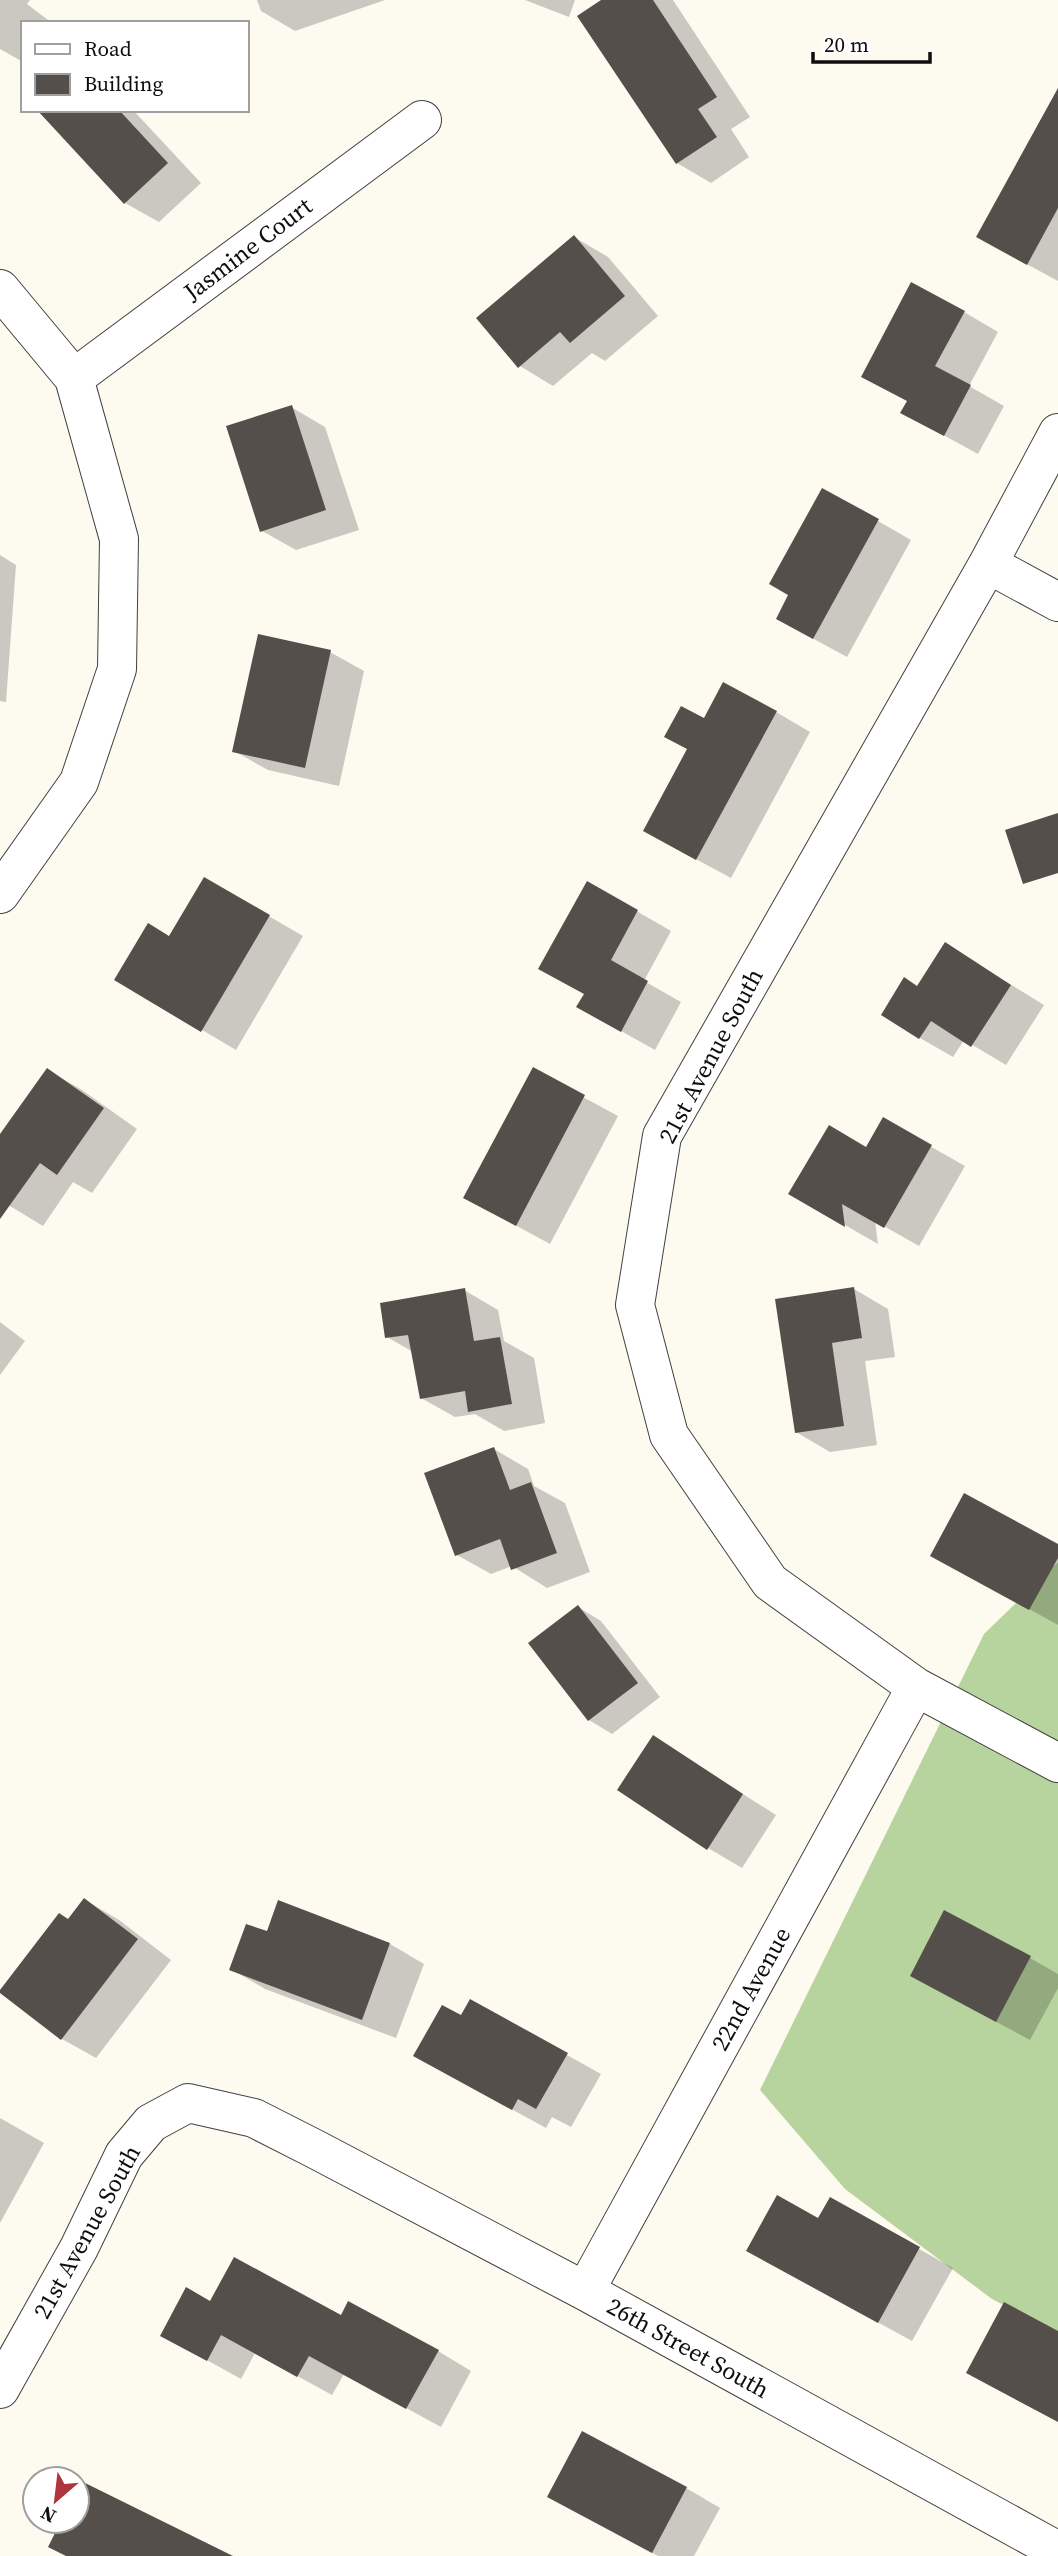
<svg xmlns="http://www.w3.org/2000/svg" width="1058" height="2556" font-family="'Source Serif 4',serif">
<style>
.forest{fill:#b8d49e}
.shadow{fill:#0003}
.building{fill:#554f4b}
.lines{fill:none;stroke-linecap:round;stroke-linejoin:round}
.minor-casing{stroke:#414141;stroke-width:40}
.minor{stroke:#fff;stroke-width:38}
.labels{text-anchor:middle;stroke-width:7;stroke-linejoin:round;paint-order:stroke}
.street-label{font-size:24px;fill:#0e0e0e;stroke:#fff}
</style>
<rect width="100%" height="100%" fill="#fdfaf0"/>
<path class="forest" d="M 1058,1562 L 1058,2333 L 992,2299 L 845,2189 L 760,2090 L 984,1634 Z"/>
<path class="shadow" d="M 0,0 L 30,0 L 27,4 L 52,23 L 23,23 L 23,62 L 0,49 Z
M 257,0 L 385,0 L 295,31 L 261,11 Z
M 525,0 L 575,0 L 569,17 Z
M 604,0 L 673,0 L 750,117 L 731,129 L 749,157 L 711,183 L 677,163 Z
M 1058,92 L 1058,281 L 1012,256 Z
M 39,110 L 133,110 L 201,183 L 159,222 L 125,203 Z
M 574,237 L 608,257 L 658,316 L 605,361 L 592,353 L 553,386 L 520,366 Z
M 964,312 L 998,332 L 969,386 L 1004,406 L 978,454 L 903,413 Z
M 291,407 L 325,427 L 359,530 L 296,550 L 262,531 Z
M 878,521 L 911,540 L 847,657 L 812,638 L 791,595 Z
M 0,555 L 16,565 L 6,702 L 0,701 Z
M 330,652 L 364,671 L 339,786 L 268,770 L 234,751 Z
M 776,712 L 810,732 L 731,878 L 679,850 L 689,749 L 705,721 Z
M 205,879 L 303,936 L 236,1050 L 116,979 L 170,938 Z
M 588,883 L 671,931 L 644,981 L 681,1002 L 655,1050 L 612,1026 Z
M 945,944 L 1044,1005 L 1006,1065 L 964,1040 L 953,1057 L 920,1038 L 918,987 Z
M 48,1070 L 82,1090 L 137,1129 L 92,1193 L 73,1182 L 43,1226 L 0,1200 L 0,1137 Z
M 533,1070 L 618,1116 L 550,1244 L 465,1198 Z
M 884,1120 L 965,1166 L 919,1246 L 875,1221 L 878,1244 L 791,1194 L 867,1149 Z
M 854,1289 L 888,1309 L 895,1357 L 865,1361 L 877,1445 L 830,1452 L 796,1432 L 777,1300 Z
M 464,1290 L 498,1310 L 504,1341 L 534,1358 L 545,1423 L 504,1431 L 475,1414 L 455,1417 L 421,1398 L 413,1352 L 387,1337 Z
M 0,1322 L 25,1341 L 0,1375 Z
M 494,1449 L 528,1469 L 534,1486 L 565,1503 L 590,1572 L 547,1588 L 512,1566 L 491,1574 L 457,1555 Z
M 1058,1546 L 1058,1625 L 966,1574 Z
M 578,1607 L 601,1621 L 660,1697 L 612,1734 L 589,1720 Z
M 653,1737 L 776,1815 L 742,1868 L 708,1848 Z
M 85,1900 L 119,1920 L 171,1960 L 96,2058 L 62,2039 L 1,1992 L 69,1920 Z
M 279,1902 L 390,1944 L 424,1964 L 396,2038 L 265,1989 L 231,1969 L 268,1933 Z
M 1030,1958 L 1058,1974 L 1058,1988 L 1030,2040 L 946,1995 Z
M 462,2017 L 567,2055 L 601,2074 L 571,2127 L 552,2117 L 546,2128 L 449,2075 Z
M 0,2118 L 44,2143 L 0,2223 Z
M 819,2220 L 919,2249 L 953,2268 L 912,2341 L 782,2270 Z
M 211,2303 L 341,2317 L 438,2351 L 471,2371 L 441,2427 L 344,2374 L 332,2395 L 255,2353 L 241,2379 L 196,2354 Z
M 686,2488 L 720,2508 L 694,2556 L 658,2556 L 549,2497 Z"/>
<path class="building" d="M 601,0 L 653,0 L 717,97 L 698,109 L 717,137 L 676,164 L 577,16 Z
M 1058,88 L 1058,208 L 1027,265 L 976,237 Z
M 37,110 L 119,110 L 168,163 L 124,204 Z
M 574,235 L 625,296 L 570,343 L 560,332 L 518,368 L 476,318 Z
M 911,282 L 965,311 L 935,366 L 971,385 L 944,436 L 900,413 L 907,401 L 861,377 Z
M 292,405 L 326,510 L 260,532 L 226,426 Z
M 822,488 L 879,519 L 813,639 L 776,619 L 788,595 L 769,584 Z
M 258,634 L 331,650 L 305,768 L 232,752 Z
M 723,682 L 777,711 L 696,860 L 643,831 L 687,749 L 664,737 L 681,706 L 704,718 Z
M 1058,813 L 1058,873 L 1023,884 L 1005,830 Z
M 204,877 L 270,915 L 201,1032 L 114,980 L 148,923 L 169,936 Z
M 587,881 L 638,910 L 611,960 L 648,981 L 621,1032 L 576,1007 L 584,994 L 538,969 Z
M 945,942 L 1011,985 L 971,1047 L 931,1021 L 919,1039 L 881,1015 L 904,977 L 917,986 Z
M 533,1067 L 585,1095 L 516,1226 L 463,1198 Z
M 47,1068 L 104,1108 L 57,1175 L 40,1163 L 0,1219 L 0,1134 Z
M 883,1117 L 932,1145 L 884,1228 L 842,1204 L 845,1227 L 788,1194 L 829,1125 L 866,1147 Z
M 854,1287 L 862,1338 L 832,1343 L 844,1426 L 795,1433 L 775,1299 Z
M 465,1288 L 474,1341 L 500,1337 L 512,1404 L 468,1412 L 465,1391 L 420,1399 L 408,1335 L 385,1338 L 380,1303 Z
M 494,1447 L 510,1490 L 531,1482 L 557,1553 L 511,1570 L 500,1539 L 455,1556 L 424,1473 Z
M 964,1493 L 1058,1544 L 1058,1558 L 1029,1610 L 930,1556 Z
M 578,1605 L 638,1683 L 588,1721 L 528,1643 Z
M 653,1735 L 743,1794 L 707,1850 L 617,1790 Z
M 84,1898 L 138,1939 L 61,2040 L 0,1993 L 0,1990 L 59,1913 L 68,1919 Z
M 278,1900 L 390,1943 L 362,2020 L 229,1970 L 246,1924 L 267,1931 Z
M 944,1910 L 1031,1956 L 996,2022 L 910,1976 Z
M 470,1999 L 568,2053 L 536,2109 L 518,2099 L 512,2110 L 413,2056 L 442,2005 L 461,2015 Z
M 777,2195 L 818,2218 L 830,2197 L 920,2247 L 878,2323 L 746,2251 Z
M 234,2257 L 341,2315 L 348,2301 L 439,2350 L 406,2409 L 309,2356 L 297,2377 L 221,2335 L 207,2361 L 160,2336 L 186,2287 L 210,2301 Z
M 1004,2302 L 1058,2331 L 1058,2422 L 966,2373 Z
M 582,2431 L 687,2487 L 652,2553 L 547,2497 Z
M 77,2479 L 233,2556 L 66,2556 L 48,2547 L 61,2521 L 77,2521 Z"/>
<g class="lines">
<defs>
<path id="minor" d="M 0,289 L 74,378 L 119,539 L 117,669 L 79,782 L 0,894
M 74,378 L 422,120
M 1058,433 L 988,564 L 662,1136 L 635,1305 L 669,1435 L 770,1582 L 916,1687 L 1058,1763
M 988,564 L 1058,602
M 585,2291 L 916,1687
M 0,2389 L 79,2248 L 124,2155 L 151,2123 L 188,2103 L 254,2118 L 315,2149 L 585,2291 L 1058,2551"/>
</defs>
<use href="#minor" class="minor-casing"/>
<use href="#minor" class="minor"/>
</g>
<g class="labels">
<g class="street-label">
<text transform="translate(248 249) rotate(-37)" y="8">Jasmine Court</text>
<text transform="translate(711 1056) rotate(-62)" y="8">21st Avenue South</text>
<text transform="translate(751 1989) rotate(-61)" y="8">22nd Avenue</text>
<text transform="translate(87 2232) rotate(-61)" y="8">21st Avenue South</text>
<text transform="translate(688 2348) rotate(29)" y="8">26th Street South</text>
</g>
</g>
<rect x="21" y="21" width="228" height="91" fill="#ffffff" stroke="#9f9f9f" stroke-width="2"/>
<rect x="35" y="44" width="35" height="10" fill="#ffffff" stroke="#9f9f9f" stroke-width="2"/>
<text x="84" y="56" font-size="21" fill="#0e0e0e">Road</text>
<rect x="35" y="74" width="35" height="21" fill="#554f4b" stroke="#9f9f9f" stroke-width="2"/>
<text x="84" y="91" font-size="21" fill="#0e0e0e">Building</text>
<g transform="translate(56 2500) rotate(208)"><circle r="33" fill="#ffffff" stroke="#9f9f9f" stroke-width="2"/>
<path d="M0-5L12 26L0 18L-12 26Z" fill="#b0343e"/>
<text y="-10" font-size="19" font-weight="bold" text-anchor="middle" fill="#0e0e0e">N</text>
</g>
<path d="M813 52v10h117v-10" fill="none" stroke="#0e0e0e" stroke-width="3.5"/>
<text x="824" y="52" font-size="21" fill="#0e0e0e" stroke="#ffffff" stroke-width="5" paint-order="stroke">20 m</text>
</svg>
